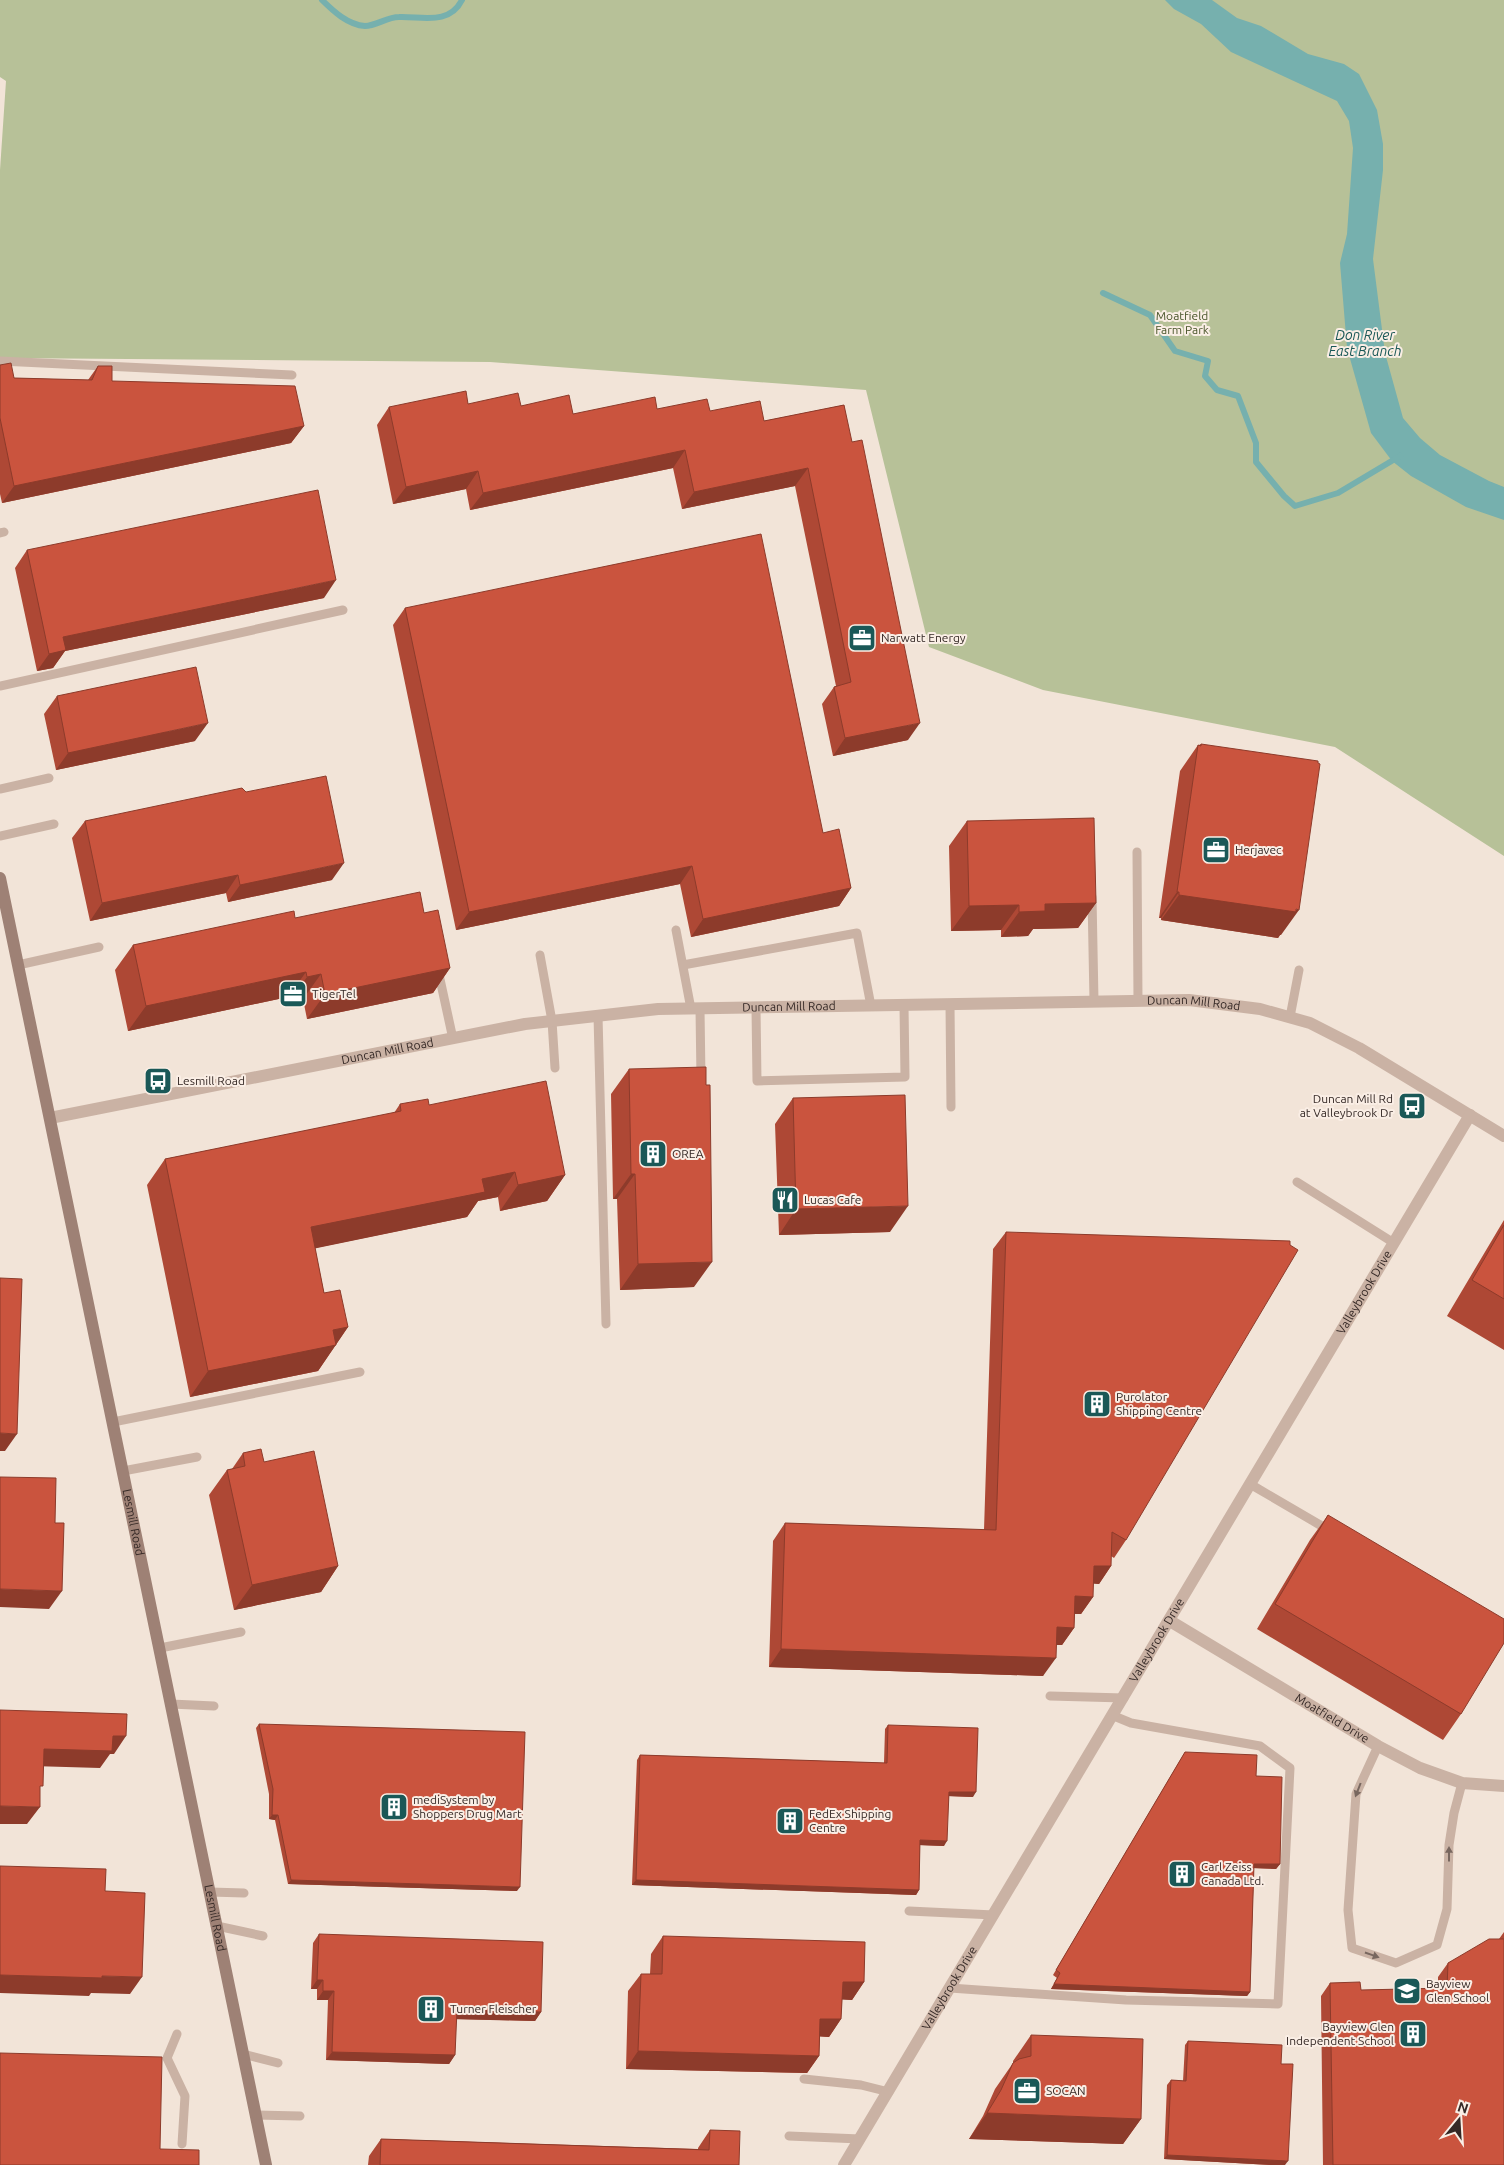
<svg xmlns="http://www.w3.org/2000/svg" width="1504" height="2165" font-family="Ubuntu,sans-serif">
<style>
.green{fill:#b7c198}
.water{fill:#76b0ae}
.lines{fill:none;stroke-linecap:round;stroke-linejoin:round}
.stream{stroke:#76b0ae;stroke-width:6}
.lane{stroke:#cab2a4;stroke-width:9}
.street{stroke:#cab2a4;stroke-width:12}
.secondary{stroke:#9e8175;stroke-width:12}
.wall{fill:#ae4835}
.shaded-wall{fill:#8d3b2b}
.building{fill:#ca543e;stroke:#8d3b2b}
.oneway{fill:#78675f}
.labels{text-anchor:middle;stroke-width:4;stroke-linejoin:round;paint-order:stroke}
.park-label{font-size:12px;fill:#485429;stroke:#faeee5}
.poi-label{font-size:12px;fill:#352926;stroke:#faeee5;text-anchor:start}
.street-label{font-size:12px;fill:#352926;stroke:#faeee5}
.water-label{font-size:14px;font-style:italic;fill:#1a5857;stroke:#faeee5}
</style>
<rect width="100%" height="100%" fill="#f2e4d8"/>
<path class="green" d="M 0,0 L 1504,0 L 1504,856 L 1335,747 L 1043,690 L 929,647 L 866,390 L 490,362 L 0,358 L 0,170 L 6,81 L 0,77 Z"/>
<path class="water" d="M 1165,0 L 1212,0 L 1237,18 L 1261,26 L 1308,54 L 1344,64 L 1359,74 L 1377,110 L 1383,144 L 1383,170 L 1373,259 L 1385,353 L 1403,418 L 1420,438 L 1440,455 L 1489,481 L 1504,487 L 1504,520 L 1466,507 L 1411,476 L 1392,461 L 1371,433 L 1347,348 L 1340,263 L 1347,234 L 1353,148 L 1349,121 L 1337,101 L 1231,52 L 1201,24 L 1174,9 Z"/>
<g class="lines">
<path class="stream" d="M 322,0 C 333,11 348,25 365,26 C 376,26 387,17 399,17 C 421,16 449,26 462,0
M 1103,293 L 1150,315 L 1175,351 L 1208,361 L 1205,376 L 1217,390 L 1238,396 L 1256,443 L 1256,462 L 1284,496 L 1295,506 L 1338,493 L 1400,456"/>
<path class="lane" d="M 0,361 L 292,375
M 0,533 L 4,532
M 0,686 L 343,610
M 0,789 L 49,778
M 0,836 L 54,824
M 1137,852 L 1138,1001
M 1092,897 L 1094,1001
M 676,930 L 691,1009
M 540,955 L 552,1021 L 555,1068
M 18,965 L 99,947
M 683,965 L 857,933 L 871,1006
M 438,970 L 453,1039
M 950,1004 L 951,1107
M 756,1008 L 757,1081 L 905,1077 L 904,1005
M 700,1009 L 701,1078
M 598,1016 L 606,1324
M 1290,1017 L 1299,970
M 1297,1182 L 1394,1243
M 113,1422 L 360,1372
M 123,1471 L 197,1457
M 1250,1484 L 1320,1525
M 160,1648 L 241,1632
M 1050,1696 L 1124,1698
M 171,1704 L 214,1706
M 1378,1746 L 1356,1794 L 1348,1910 L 1352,1948 L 1396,1963 L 1437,1945 L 1447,1909 L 1449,1845 L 1454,1813 L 1462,1783
M 210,1892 L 244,1893
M 909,1911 L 994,1915
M 217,1926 L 263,1936
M 950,1988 L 1126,2000 L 1278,2004 L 1290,1768 L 1260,1746 L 1131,1723 L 1114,1716
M 177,2034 L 167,2058 L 185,2096 L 182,2144
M 243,2054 L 278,2063
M 804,2079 L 861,2085 L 889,2092
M 256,2115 L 300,2116
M 789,2136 L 860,2139"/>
<g class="street">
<path id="s1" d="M 50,1118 L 525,1024 L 658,1009 L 1189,1000 L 1260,1009 L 1310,1023 L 1359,1048 L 1504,1136"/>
<path id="s2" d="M 1170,1621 L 1378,1746 L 1420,1768 L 1462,1783 L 1504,1786"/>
<path id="s3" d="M 844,2165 L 1470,1115"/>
</g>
<path class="secondary" id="s4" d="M 0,878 L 266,2165"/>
</g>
<path class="wall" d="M 0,365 L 14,378 L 88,380 L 98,366 L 112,381 L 304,426 L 291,443 L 2,503 L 0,494 Z
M 468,404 L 521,406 L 573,414 L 657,409 L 710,411 L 764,421 L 844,405 L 908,740 L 833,756 L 822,704 L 834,687 L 836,686 L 795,486 L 682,509 L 673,468 L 470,510 L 466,489 L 393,504 L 377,425 L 389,407 Z
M 27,550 L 324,598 L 65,651 L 53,668 L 37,671 L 15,568 Z
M 405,608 L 823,833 L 851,888 L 839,906 L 691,937 L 680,884 L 456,930 L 393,625 Z
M 57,696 L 195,741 L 56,770 L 44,714 Z
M 1201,744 L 1281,935 L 1280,935 L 1278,938 L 1161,920 L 1161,918 L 1159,918 L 1180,771 L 1198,745 L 1199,745 Z
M 85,821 L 332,880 L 228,902 L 226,893 L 90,921 L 72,838 Z
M 967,821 L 1096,903 L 1078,928 L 1033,929 L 1028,936 L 1001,937 L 1001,930 L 951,931 L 949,846 Z
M 424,913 L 450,968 L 433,993 L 307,1019 L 303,999 L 289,1002 L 288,997 L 128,1031 L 115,970 L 133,945 L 295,918 Z
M 629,1069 L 706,1085 L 694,1287 L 620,1290 L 617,1199 L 613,1199 L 611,1094 Z
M 793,1098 L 890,1232 L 779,1235 L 775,1124 Z
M 400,1104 L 429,1105 L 565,1175 L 547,1201 L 500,1211 L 498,1197 L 478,1201 L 467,1217 L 315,1248 L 324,1293 L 348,1327 L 318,1371 L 190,1397 L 147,1185 L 165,1159 L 394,1113 Z
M 1504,1220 L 1504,1350 L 1447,1316 L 1498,1230 Z
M 1006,1232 L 1126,1540 L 1114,1558 L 1111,1556 L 1111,1566 L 1099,1584 L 1093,1583 L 1093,1597 L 1081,1614 L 1075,1614 L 1074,1628 L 1062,1645 L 1056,1645 L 1043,1676 L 769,1667 L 773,1541 L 785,1523 L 984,1530 L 993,1249 Z
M 243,1453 L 264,1462 L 338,1566 L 321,1592 L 234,1610 L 209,1495 L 227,1470 L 232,1469 Z
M 1328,1515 L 1461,1714 L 1443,1740 L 1257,1629 L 1310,1540 Z
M 259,1724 L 517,1891 L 288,1884 L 275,1820 L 269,1819 L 269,1794 L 256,1728 Z
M 888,1725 L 973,1797 L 949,1796 L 944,1846 L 920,1845 L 919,1890 L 916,1895 L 632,1885 L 637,1760 L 640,1755 L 884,1763 L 885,1729 Z
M 1185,1752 L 1256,1776 L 1280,1864 L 1276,1869 L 1254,1868 L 1250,1992 L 1247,1996 L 1051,1989 L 1057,1978 L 1053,1975 Z
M 1504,1932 L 1504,2165 L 1323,2165 L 1321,1996 L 1330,1983 L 1361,1990 L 1438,1989 L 1438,1977 L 1448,1963 L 1499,1939 Z
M 319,1934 L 541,2012 L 535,2021 L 456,2019 L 455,2055 L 449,2064 L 326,2060 L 328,2000 L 317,2000 L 317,1989 L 311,1989 L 313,1943 Z
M 663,1936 L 864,1982 L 852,2000 L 842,1999 L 841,2019 L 829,2037 L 820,2036 L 819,2056 L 807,2073 L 626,2069 L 628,1991 L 641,1974 L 650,1974 L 651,1954 Z
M 1031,2035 L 1141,2119 L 1123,2144 L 969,2139 L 983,2116 L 995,2089 L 1013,2063 L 1013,2061 Z
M 1188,2041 L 1281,2064 L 1285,2165 L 1271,2165 L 1164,2159 L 1167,2085 L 1171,2080 L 1183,2081 L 1185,2045 Z
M 710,2130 L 739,2165 L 368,2165 L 369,2156 L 381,2139 L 698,2149 L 698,2148 Z"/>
<path class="shaded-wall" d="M 304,426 L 291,443 L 2,503 L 14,486 Z
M 685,450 L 673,468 L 470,510 L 483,493 Z
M 808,468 L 795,486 L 682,509 L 694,492 Z
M 478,471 L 466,489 L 393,504 L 406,487 Z
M 336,580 L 324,598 L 65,651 L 53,668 L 37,671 L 49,654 L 63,637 Z
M 208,723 L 195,741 L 56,770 L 68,753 Z
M 920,723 L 908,740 L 833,756 L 845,738 Z
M 344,863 L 332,880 L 228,902 L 240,885 Z
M 692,866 L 680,884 L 456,930 L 469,912 Z
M 238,875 L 226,893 L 90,921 L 102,903 Z
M 851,888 L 839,906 L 691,937 L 703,919 Z
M 1177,892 L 1179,892 L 1161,918 L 1159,918 Z
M 1179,895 L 1299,910 L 1281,935 L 1280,935 L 1278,938 L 1161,920 Z
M 1096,903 L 1078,928 L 1033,929 L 1028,936 L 1001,937 L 1019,912 L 1045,904 Z
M 1019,905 L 1001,930 L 951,931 L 969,906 Z
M 450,968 L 433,993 L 307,1019 L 325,994 Z
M 306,972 L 288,997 L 128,1031 L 146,1006 Z
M 321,974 L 303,999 L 289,1002 L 307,977 Z
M 515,1172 L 498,1197 L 478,1201 L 467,1217 L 293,1253 L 311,1227 L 482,1179 Z
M 631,1174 L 635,1174 L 617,1199 L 613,1199 Z
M 565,1175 L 547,1201 L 500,1211 L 518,1185 Z
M 908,1206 L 890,1232 L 779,1235 L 796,1209 Z
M 712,1262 L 694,1287 L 620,1290 L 638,1264 Z
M 348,1327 L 318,1371 L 190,1397 L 208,1371 L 333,1330 Z
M 0,1433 L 17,1434 L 5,1451 L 0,1451 Z
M 338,1566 L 321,1592 L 234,1610 L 252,1585 Z
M 1094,1566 L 1111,1566 L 1099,1584 L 1082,1583 Z
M 0,1589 L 62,1591 L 49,1609 L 0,1607 Z
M 1075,1596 L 1093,1597 L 1081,1614 L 1063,1614 Z
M 1057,1627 L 1074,1628 L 1062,1645 L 1044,1645 Z
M 781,1649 L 1056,1658 L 1043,1676 L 769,1667 Z
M 113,1736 L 126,1736 L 114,1754 L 110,1754 L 100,1768 L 32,1766 L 44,1749 Z
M 949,1792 L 976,1792 L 973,1797 L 946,1796 Z
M 0,1806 L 40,1807 L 27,1824 L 0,1824 Z
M 272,1815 L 278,1815 L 275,1820 L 269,1819 Z
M 920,1840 L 947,1841 L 944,1846 L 917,1845 Z
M 1254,1864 L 1280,1864 L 1276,1869 L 1251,1868 Z
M 291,1880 L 520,1887 L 517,1891 L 288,1884 Z
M 636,1880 L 919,1890 L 916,1895 L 632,1885 Z
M 0,1975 L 102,1976 L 142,1977 L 130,1994 L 91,1993 L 89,1996 L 0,1993 Z
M 317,1980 L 323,1980 L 317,1989 L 311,1989 Z
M 843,1982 L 864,1982 L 852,2000 L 830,1999 Z
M 1054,1984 L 1250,1992 L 1247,1996 L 1051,1989 Z
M 323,1991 L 334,1991 L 328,2000 L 317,2000 Z
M 457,2010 L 541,2012 L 535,2021 L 450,2019 Z
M 820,2019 L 841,2019 L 829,2037 L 808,2036 Z
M 638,2051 L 819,2056 L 807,2073 L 626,2069 Z
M 332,2052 L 455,2055 L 449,2064 L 326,2060 Z
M 987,2113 L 1141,2119 L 1123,2144 L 969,2139 Z
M 1167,2155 L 1288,2161 L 1285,2165 L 1271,2165 L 1164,2159 Z"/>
<path class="building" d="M 11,363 L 14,378 L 92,380 L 98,366 L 112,366 L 112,381 L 295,386 L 304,426 L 14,486 L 0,418 L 0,365 Z
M 466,391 L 468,404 L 518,393 L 521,406 L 569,395 L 573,414 L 655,397 L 657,409 L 707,399 L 710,411 L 760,401 L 764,421 L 844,405 L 852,442 L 862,440 L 920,723 L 845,738 L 834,687 L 851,682 L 808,468 L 694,492 L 685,450 L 483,493 L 478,471 L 406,487 L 389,407 Z
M 318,490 L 336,580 L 63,637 L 66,650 L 49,654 L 27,550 Z
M 761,534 L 823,833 L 839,829 L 851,888 L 703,919 L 692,866 L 469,912 L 405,608 Z
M 196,667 L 208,723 L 68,753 L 57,696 Z
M 1201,744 L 1318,761 L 1318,763 L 1320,764 L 1299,910 L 1296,909 L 1296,912 L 1179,895 L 1179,892 L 1177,892 L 1198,745 L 1201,746 Z
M 326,776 L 344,863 L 240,885 L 238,875 L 102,903 L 85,821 L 242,788 L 246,792 Z
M 1094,818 L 1096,903 L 1045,904 L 1045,911 L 1019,912 L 1019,905 L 969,906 L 967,821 Z
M 420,892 L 424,913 L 438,910 L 450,968 L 325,994 L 321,974 L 307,977 L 306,972 L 146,1006 L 133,945 L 294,911 L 295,918 Z
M 706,1067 L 706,1085 L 710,1085 L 712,1262 L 638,1264 L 635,1174 L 631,1174 L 629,1069 Z
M 546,1081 L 565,1175 L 518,1185 L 515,1172 L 482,1179 L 485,1192 L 311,1227 L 324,1293 L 340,1290 L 348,1327 L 333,1330 L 336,1345 L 208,1371 L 165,1159 L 401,1111 L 400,1104 L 428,1099 L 429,1105 Z
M 905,1095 L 908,1206 L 796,1209 L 793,1098 Z
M 1504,1225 L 1504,1299 L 1472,1280 Z
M 1006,1232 L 1290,1241 L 1290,1245 L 1298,1250 L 1126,1540 L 1112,1532 L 1111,1566 L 1094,1566 L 1093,1597 L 1075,1596 L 1074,1628 L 1057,1627 L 1056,1658 L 781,1649 L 785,1523 L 996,1530 Z
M 0,1278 L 22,1279 L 17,1434 L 0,1433 Z
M 261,1449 L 264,1462 L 314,1451 L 338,1566 L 252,1585 L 227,1470 L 245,1466 L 243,1453 Z
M 0,1477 L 56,1478 L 55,1523 L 64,1523 L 62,1591 L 0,1589 Z
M 1328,1515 L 1504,1619 L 1504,1643 L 1461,1714 L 1275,1604 Z
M 0,1710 L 127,1714 L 126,1736 L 113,1736 L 112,1751 L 44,1749 L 43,1786 L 40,1786 L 40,1807 L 0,1806 Z
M 259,1724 L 525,1732 L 520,1887 L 291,1880 L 278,1815 L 272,1815 L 273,1789 Z
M 888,1725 L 978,1728 L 976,1792 L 949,1792 L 947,1841 L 920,1840 L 919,1890 L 636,1880 L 640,1755 L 887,1763 Z
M 1185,1752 L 1257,1755 L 1256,1776 L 1282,1777 L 1280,1864 L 1254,1864 L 1250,1992 L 1054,1984 L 1060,1973 L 1056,1970 Z
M 0,1866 L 106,1869 L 105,1891 L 145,1893 L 142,1977 L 102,1976 L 102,1978 L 0,1975 Z
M 319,1934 L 543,1942 L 541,2012 L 457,2010 L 455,2055 L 332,2052 L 334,1991 L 323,1991 L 323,1980 L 317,1980 Z
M 663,1936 L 865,1942 L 864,1982 L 843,1982 L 841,2019 L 820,2019 L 819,2056 L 638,2051 L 641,1974 L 662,1974 Z
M 1489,1939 L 1504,1939 L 1504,2165 L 1333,2165 L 1330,1983 L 1360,1982 L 1361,1990 L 1447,1988 L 1448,1963 Z
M 1031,2035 L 1143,2039 L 1141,2119 L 987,2113 L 1001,2090 L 1013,2063 L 1019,2059 L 1031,2056 Z
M 1188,2041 L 1282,2045 L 1281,2064 L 1293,2064 L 1288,2161 L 1167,2155 L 1171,2080 L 1186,2081 Z
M 0,2053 L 162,2057 L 160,2149 L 199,2150 L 199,2165 L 0,2165 Z
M 710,2130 L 740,2131 L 739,2165 L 380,2165 L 381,2139 L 709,2150 Z"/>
<defs><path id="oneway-solid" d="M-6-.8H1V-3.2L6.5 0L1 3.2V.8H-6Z" transform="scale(1.25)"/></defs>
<g class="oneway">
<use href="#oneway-solid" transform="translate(1358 1790) rotate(111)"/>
<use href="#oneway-solid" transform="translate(1449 1854) rotate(-90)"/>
<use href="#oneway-solid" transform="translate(1372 1955) rotate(19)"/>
</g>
<defs>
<symbol id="office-square" viewBox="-11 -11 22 22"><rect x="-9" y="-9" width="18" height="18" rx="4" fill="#1a5857" stroke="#faeee5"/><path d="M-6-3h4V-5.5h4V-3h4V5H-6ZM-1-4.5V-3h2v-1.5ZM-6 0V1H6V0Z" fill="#fff"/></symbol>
<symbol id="bus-square" viewBox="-11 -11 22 22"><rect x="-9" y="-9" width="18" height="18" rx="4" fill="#1a5857" stroke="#faeee5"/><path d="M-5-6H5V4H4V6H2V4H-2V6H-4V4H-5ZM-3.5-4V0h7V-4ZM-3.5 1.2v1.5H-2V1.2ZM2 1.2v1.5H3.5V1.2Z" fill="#fff"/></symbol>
<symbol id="building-square" viewBox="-11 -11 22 22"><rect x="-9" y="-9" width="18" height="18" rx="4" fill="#1a5857" stroke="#faeee5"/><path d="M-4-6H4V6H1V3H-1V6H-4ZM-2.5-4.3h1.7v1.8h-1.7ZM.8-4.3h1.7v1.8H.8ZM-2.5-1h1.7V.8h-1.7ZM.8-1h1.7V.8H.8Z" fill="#fff"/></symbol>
<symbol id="restaurant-square" viewBox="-11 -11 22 22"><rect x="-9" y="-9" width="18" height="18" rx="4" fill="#1a5857" stroke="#faeee5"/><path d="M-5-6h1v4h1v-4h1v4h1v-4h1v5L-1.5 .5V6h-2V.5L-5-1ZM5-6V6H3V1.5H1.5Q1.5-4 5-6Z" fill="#fff"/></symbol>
<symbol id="school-square" viewBox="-11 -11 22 22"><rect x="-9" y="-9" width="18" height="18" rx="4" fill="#1a5857" stroke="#faeee5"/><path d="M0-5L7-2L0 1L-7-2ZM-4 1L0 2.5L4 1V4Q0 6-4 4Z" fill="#fff"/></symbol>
</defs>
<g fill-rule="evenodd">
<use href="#office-square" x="846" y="622" width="32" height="32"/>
<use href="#office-square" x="1200" y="834" width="32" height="32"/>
<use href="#office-square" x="277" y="978" width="32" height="32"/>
<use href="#bus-square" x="142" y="1065" width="32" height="32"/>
<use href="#bus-square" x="1396" y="1090" width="32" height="32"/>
<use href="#building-square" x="637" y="1138" width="32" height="32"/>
<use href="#restaurant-square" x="769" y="1184" width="32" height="32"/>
<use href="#building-square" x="1081" y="1388" width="32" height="32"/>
<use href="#building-square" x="378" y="1791" width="32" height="32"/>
<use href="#building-square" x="774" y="1805" width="32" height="32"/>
<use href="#building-square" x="1166" y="1858" width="32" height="32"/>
<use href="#school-square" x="1391" y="1975" width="32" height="32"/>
<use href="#building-square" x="415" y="1993" width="32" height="32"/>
<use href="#building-square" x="1397" y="2018" width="32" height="32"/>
<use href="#office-square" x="1011" y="2075" width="32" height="32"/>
</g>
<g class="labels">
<g class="park-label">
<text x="1182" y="320">Moatfield<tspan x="1182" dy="14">Farm Park</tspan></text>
</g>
<g class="poi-label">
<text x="881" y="642">Narwatt Energy</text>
<text x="1235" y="854">Herjavec</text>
<text x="312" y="998">TigerTel</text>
<text x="177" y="1085">Lesmill Road</text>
<text x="1393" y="1103" text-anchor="end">Duncan Mill Rd<tspan x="1393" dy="14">at Valleybrook Dr</tspan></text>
<text x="672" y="1158">OREA</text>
<text x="804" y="1204">Lucas Cafe</text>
<text x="1116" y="1401">Purolator<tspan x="1116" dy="14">Shipping Centre</tspan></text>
<text x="413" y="1804">mediSystem by<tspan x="413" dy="14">Shoppers Drug Mart</tspan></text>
<text x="809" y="1818">FedEx Shipping<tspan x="809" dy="14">Centre</tspan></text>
<text x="1201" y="1871">Carl Zeiss<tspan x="1201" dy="14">Canada Ltd.</tspan></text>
<text x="1426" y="1988">Bayview<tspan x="1426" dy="14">Glen School</tspan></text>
<text x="450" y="2013">Turner Fleischer</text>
<text x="1394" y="2031" text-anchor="end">Bayview Glen<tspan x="1394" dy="14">Independent School</tspan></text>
<text x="1046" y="2095">SOCAN</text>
</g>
<g class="street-label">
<text dy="4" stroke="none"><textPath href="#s1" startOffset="1154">Duncan Mill Road</textPath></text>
<text dy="4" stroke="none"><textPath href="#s1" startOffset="749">Duncan Mill Road</textPath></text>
<text dy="4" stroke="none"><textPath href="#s1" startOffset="344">Duncan Mill Road</textPath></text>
<text dy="4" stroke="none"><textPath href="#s3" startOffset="1016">Valleybrook Drive</textPath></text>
<text dy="4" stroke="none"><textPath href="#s4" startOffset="658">Lesmill Road</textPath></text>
<text dy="4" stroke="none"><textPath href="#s3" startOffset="611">Valleybrook Drive</textPath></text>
<text dy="4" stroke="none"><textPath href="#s2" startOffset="189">Moatfield Drive</textPath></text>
<text dy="4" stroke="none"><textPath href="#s4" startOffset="1062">Lesmill Road</textPath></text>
<text dy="4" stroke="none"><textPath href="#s3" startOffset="206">Valleybrook Drive</textPath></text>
</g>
<g class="water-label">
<text x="1365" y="340">Don River<tspan x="1365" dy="16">East Branch</tspan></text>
</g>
</g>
<g transform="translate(1459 2120) rotate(18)" stroke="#faeee5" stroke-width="4" paint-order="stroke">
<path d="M0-4L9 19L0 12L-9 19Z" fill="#352926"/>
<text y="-8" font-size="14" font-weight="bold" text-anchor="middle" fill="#352926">N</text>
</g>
</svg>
